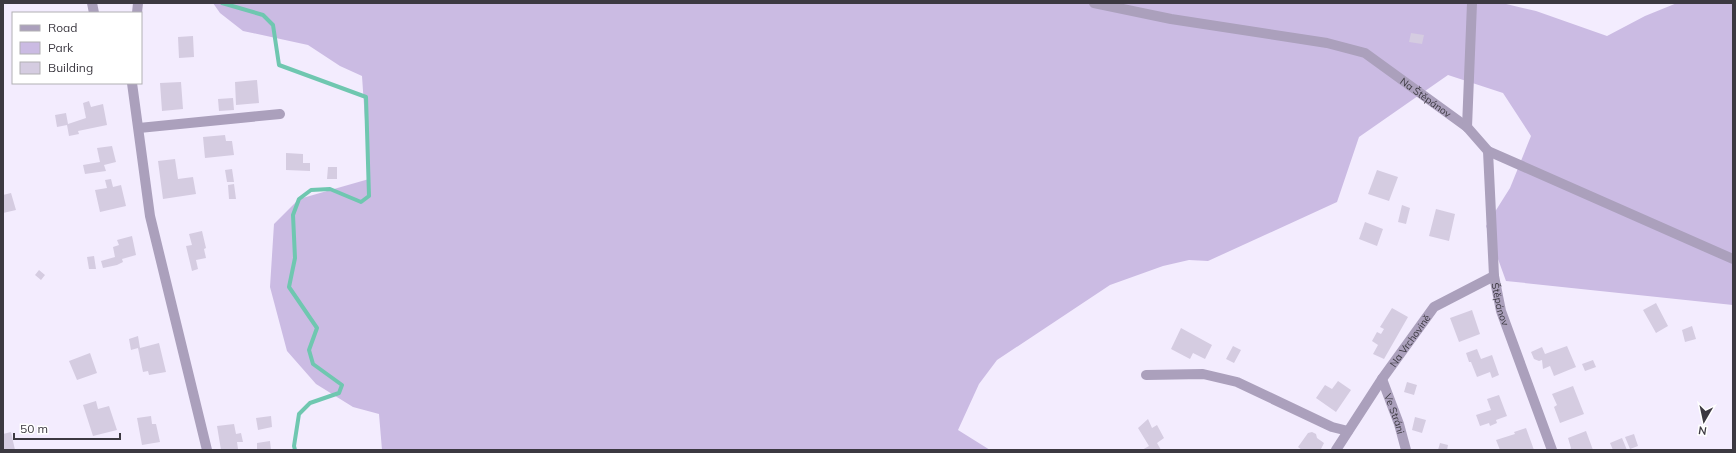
<svg xmlns="http://www.w3.org/2000/svg" width="1736" height="453" font-family="Mulish,sans-serif">
<style>
.green{fill:#cbbbe3}
.lines{fill:none;stroke-linecap:round;stroke-linejoin:round}
.stream{stroke:#6fc7b0;stroke-width:4}
.building{fill:#d5cce1}
.minor{stroke:#aba0bc;stroke-width:10}
.tertiary{stroke:#aba0bc;stroke-width:10}
.labels{text-anchor:middle;stroke-width:4;stroke-linejoin:round;paint-order:stroke}
.street-label{font-size:10px;fill:#3c3941;stroke:#fff}
</style>
<rect width="100%" height="100%" fill="#f3ecfe"/>
<path class="green" d="M 213,3 L 1502,3 L 1536,11 L 1607,36 L 1645,16 L 1677,3 L 1733,3 L 1733,305 L 1506,281 L 1486,226 L 1510,188 L 1531,136 L 1503,93 L 1448,75 L 1359,137 L 1337,202 L 1208,261 L 1189,260 L 1163,266 L 1110,285 L 997,360 L 979,384 L 958,430 L 990,450 L 382,450 L 379,414 L 353,407 L 316,384 L 287,351 L 270,287 L 274,224 L 299,199 L 369,179 L 362,76 L 340,66 L 308,45 L 243,31 L 220,13 Z"/>
<g class="lines">
<path class="stream" d="M 222,3 L 263,15 L 273,25 L 279,65 L 366,97 L 369,196 L 361,202 L 330,189 L 311,190 L 299,199 L 293,215 L 295,258 L 289,287 L 317,328 L 309,350 L 313,364 L 342,385 L 339,393 L 310,403 L 299,414 L 294,446 L 295,450"/>
</g>
<path class="building" d="M 1411,33 L 1424,35 L 1422,44 L 1409,42 Z
M 193,36 L 194,57 L 179,58 L 178,37 Z
M 257,80 L 259,103 L 236,105 L 235,82 Z
M 181,82 L 183,109 L 162,111 L 160,83 Z
M 233,98 L 234,110 L 219,111 L 218,99 Z
M 89,101 L 91,107 L 103,104 L 107,125 L 78,131 L 79,134 L 69,136 L 67,125 L 57,127 L 55,115 L 66,113 L 68,124 L 86,118 L 83,103 Z
M 225,135 L 226,141 L 232,141 L 234,155 L 205,158 L 203,137 Z
M 112,146 L 116,162 L 104,165 L 106,171 L 85,174 L 83,165 L 100,162 L 97,148 Z
M 286,153 L 303,154 L 303,163 L 310,163 L 310,171 L 286,170 Z
M 175,159 L 178,179 L 193,177 L 196,194 L 163,199 L 158,161 Z
M 328,167 L 337,167 L 337,179 L 327,179 Z
M 232,169 L 234,182 L 227,182 L 225,170 Z
M 1377,170 L 1398,177 L 1389,201 L 1368,194 Z
M 111,179 L 113,187 L 121,185 L 126,206 L 100,212 L 95,190 L 107,188 L 105,180 Z
M 234,184 L 236,199 L 229,199 L 228,185 Z
M 11,193 L 16,210 L 3,213 L 3,195 Z
M 1402,205 L 1410,208 L 1406,224 L 1398,222 Z
M 1436,209 L 1455,214 L 1449,241 L 1429,236 Z
M 1365,222 L 1383,229 L 1377,246 L 1359,239 Z
M 202,231 L 206,248 L 204,249 L 206,258 L 196,260 L 198,269 L 192,271 L 186,246 L 192,245 L 189,234 Z
M 132,236 L 136,255 L 122,259 L 123,262 L 117,265 L 103,268 L 101,261 L 115,257 L 113,247 L 119,245 L 117,240 Z
M 94,256 L 96,269 L 89,269 L 87,257 Z
M 39,270 L 45,275 L 41,280 L 35,275 Z
M 1656,303 L 1668,326 L 1656,333 L 1643,310 Z
M 1392,308 L 1408,317 L 1384,359 L 1373,354 L 1378,345 L 1372,341 L 1377,332 L 1381,334 L 1384,329 L 1380,327 Z
M 1472,310 L 1480,334 L 1459,342 L 1450,318 Z
M 1692,326 L 1696,339 L 1685,342 L 1682,330 Z
M 1181,328 L 1212,345 L 1205,359 L 1193,353 L 1190,359 L 1171,349 Z
M 138,336 L 140,348 L 159,343 L 166,372 L 149,375 L 148,371 L 143,372 L 138,348 L 131,350 L 129,339 Z
M 1233,346 L 1241,350 L 1234,363 L 1226,359 Z
M 1567,346 L 1576,367 L 1554,376 L 1550,366 L 1543,369 L 1542,360 L 1539,361 L 1534,359 L 1531,352 L 1542,347 L 1545,354 Z
M 1477,349 L 1481,359 L 1492,355 L 1499,375 L 1492,378 L 1490,372 L 1477,377 L 1471,362 L 1469,362 L 1466,353 Z
M 90,353 L 97,373 L 77,380 L 69,361 Z
M 1593,360 L 1596,367 L 1585,371 L 1582,364 Z
M 1338,381 L 1351,390 L 1336,412 L 1316,398 L 1325,385 L 1332,389 Z
M 1407,382 L 1417,385 L 1414,395 L 1404,392 Z
M 1573,386 L 1584,414 L 1560,423 L 1554,407 L 1557,405 L 1552,394 Z
M 1499,395 L 1507,416 L 1496,420 L 1497,423 L 1490,426 L 1489,423 L 1480,426 L 1476,415 L 1491,410 L 1487,399 Z
M 96,401 L 98,409 L 109,406 L 117,430 L 93,436 L 83,405 Z
M 151,416 L 152,424 L 156,424 L 160,442 L 142,445 L 137,418 Z
M 271,416 L 272,427 L 258,430 L 256,418 Z
M 1415,417 L 1426,420 L 1422,433 L 1412,430 Z
M 1148,419 L 1152,428 L 1157,425 L 1164,438 L 1157,443 L 1161,450 L 1142,450 L 1149,446 L 1138,428 Z
M 234,424 L 236,434 L 241,433 L 243,442 L 237,442 L 238,449 L 221,450 L 217,426 Z
M 1526,428 L 1534,450 L 1500,450 L 1496,440 L 1515,434 L 1514,432 Z
M 1586,431 L 1593,450 L 1570,450 L 1571,448 L 1568,438 Z
M 11,432 L 15,450 L 3,450 L 3,434 Z
M 1312,432 L 1316,434 L 1317,438 L 1324,443 L 1321,449 L 1323,450 L 1302,450 L 1298,447 L 1308,433 Z
M 1634,434 L 1638,446 L 1630,449 L 1625,437 Z
M 1622,438 L 1627,450 L 1613,450 L 1610,443 Z
M 270,441 L 271,450 L 257,450 L 257,443 Z
M 1440,443 L 1448,445 L 1447,450 L 1438,450 Z"/>
<g class="lines">
<g class="minor">
<path d="M 92,3 L 94,13"/>
<path id="s1" d="M 1094,3 L 1171,19 L 1327,43 L 1365,53 L 1467,127 L 1488,151 L 1733,259"/>
<path d="M 1467,127 L 1472,3"/>
<path d="M 139,128 L 280,114"/>
<path id="s2" d="M 1488,151 L 1494,276 L 1501,311 L 1552,450"/>
<path d="M 1146,375 L 1203,374 L 1237,382 L 1332,427 L 1348,431"/>
<path id="s3" d="M 1382,379 L 1399,424 L 1406,450"/>
<path id="s4" d="M 1336,450 L 1382,379 L 1434,307 L 1494,276"/>
</g>
<path class="tertiary" d="M 137,13 L 138,3
M 132,83 L 150,216 L 207,450"/>
</g>
<g class="labels">
<g class="street-label">
<text dy="4" stroke="none"><textPath href="#s1" startOffset="351">Na Štěpánov</textPath></text>
<text dy="4" stroke="none"><textPath href="#s2" startOffset="154">Štěpánov</textPath></text>
<text dy="4" stroke="none"><textPath href="#s4" startOffset="132">Na Vrchovině</textPath></text>
<text dy="4" stroke="none"><textPath href="#s3" startOffset="37">Ve Stráni</textPath></text>
</g>
</g>
<rect width="1736" height="453" fill="none" stroke="#3c3941" stroke-width="8"/>
<rect x="12" y="12" width="130" height="72" fill="#ffffff" stroke="#b1b0b3"/>
<rect x="20" y="25" width="20" height="6" fill="#aba0bc" stroke="#b1b0b3"/>
<text x="48" y="32" font-size="12" fill="#3c3941">Road</text>
<rect x="20" y="42" width="20" height="12" fill="#cbbbe3" stroke="#b1b0b3"/>
<text x="48" y="52" font-size="12" fill="#3c3941">Park</text>
<rect x="20" y="62" width="20" height="12" fill="#d5cce1" stroke="#b1b0b3"/>
<text x="48" y="72" font-size="12" fill="#3c3941">Building</text>
<g transform="translate(1704 421) rotate(189)" stroke="#ffffff" stroke-width="3" paint-order="stroke">
<path d="M0-3L7 15L0 10L-7 15Z" fill="#3c3941"/>
<text y="-6" font-size="11" font-weight="bold" text-anchor="middle" fill="#3c3941">N</text>
</g>
<path d="M14 433v6h106v-6" fill="none" stroke="#3c3941" stroke-width="2"/>
<text x="20" y="433" font-size="12" fill="#3c3941" stroke="#ffffff" stroke-width="3" paint-order="stroke">50 m</text>
</svg>
